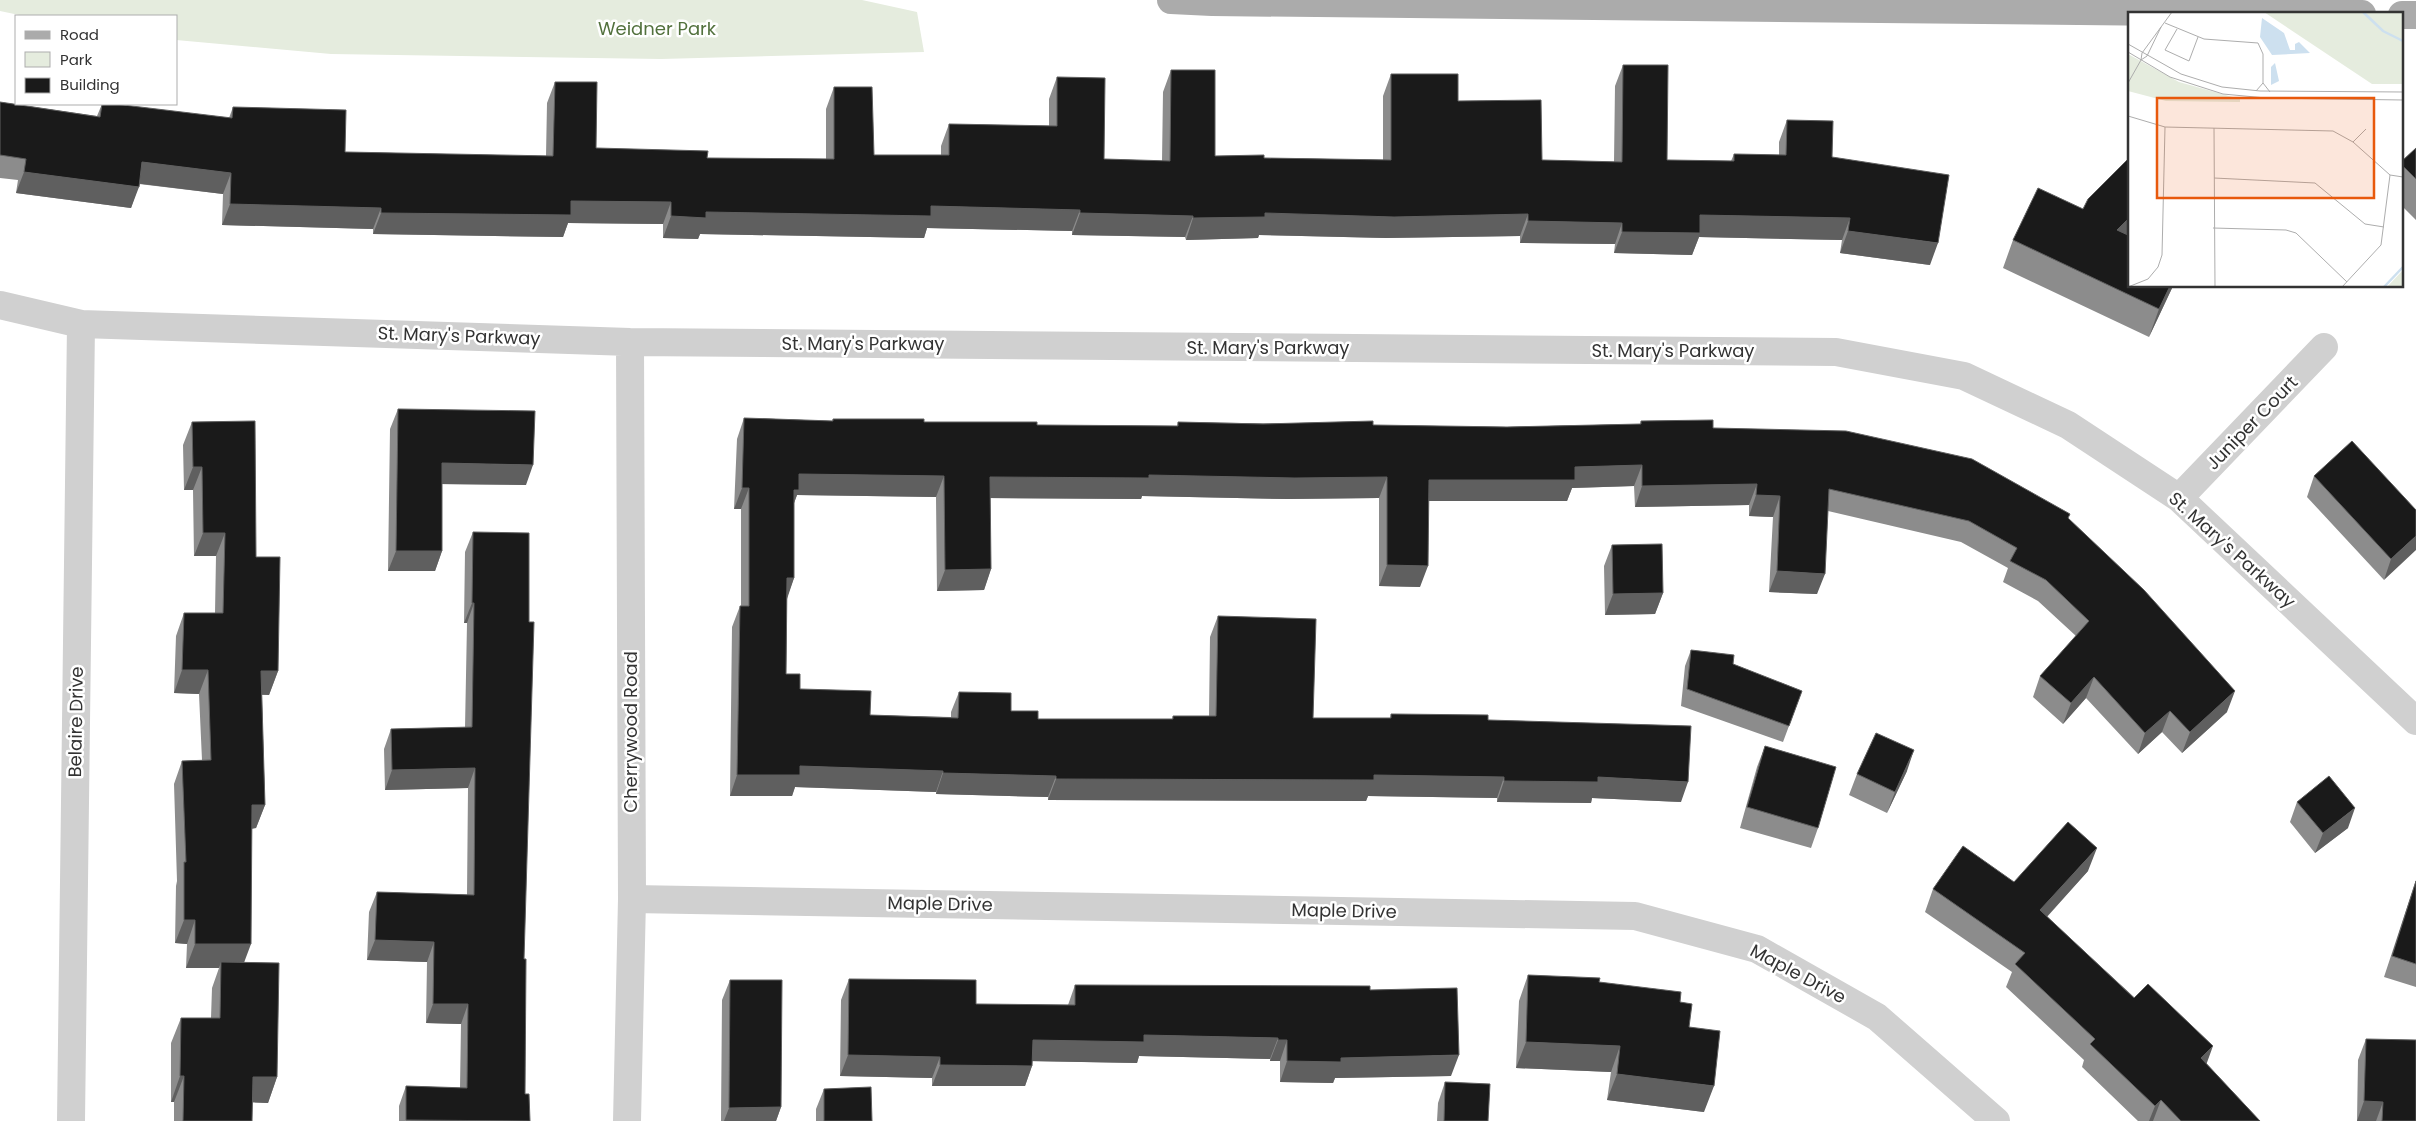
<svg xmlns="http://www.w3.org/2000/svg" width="2416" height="1121" font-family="Poppins,sans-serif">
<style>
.green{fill:#e5ecde}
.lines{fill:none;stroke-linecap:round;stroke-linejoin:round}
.street{stroke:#d0d0d0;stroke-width:28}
.primary{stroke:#ababab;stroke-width:28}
.wall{fill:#8c8c8c}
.shaded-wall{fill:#5f5f5f}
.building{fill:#1a1a1a;stroke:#5f5f5f}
.labels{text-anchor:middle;stroke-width:5;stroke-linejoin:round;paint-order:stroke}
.park-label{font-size:18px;fill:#52713d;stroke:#fff}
.street-label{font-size:18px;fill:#333;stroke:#fff}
.inset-river{fill:none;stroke:#cde0ef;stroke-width:2.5}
.inset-road{fill:none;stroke:#adadad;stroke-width:1}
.view{fill:#e8590c;fill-opacity:0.15;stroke:#e8590c;stroke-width:2.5}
.inset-edge{fill:none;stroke:#333;stroke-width:2.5}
</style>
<rect width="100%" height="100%" fill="#fff"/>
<path class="green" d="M 0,0 L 862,0 L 917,12 L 924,52 L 661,59 L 331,54 L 176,40 L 176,16 L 24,16 L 0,11 Z"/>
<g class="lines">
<path class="street" d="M 0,305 L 81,324 L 630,342 L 1836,352 L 1964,376 L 2068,425 L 2179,498 L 2416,721
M 2179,498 L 2324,347
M 632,899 L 1635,916 L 1757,949 L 1877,1017 L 1996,1121
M 71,1121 L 81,324
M 627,1121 L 632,899 L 630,342"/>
<path class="primary" d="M 1171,0 L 1212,2 L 2362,14
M 2402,15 L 2416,15"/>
</g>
<path class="wall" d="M 1623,65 L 1667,160 L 1731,161 L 1734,154 L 1779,155 L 1779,142 L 1787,120 L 1832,157 L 1930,265 L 1840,253 L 1842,240 L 1699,237 L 1692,255 L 1614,253 L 1615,244 L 1520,243 L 1520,236 L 1386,238 L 1259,235 L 1258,238 L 1186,240 L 1185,237 L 1072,235 L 1072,231 L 927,228 L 924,238 L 700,234 L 698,239 L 663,238 L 663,224 L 568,223 L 563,237 L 373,234 L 373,229 L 222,225 L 223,194 L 139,184 L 131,208 L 16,193 L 18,180 L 0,178 L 0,102 L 97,116 L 102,104 L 229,118 L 233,107 L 345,152 L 546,156 L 547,103 L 555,82 L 596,148 L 707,158 L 826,159 L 826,109 L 834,87 L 874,155 L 941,155 L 941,146 L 949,124 L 1049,126 L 1049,99 L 1057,77 L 1104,159 L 1162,161 L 1163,92 L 1171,70 L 1215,156 L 1264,158 L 1383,160 L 1383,96 L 1391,74 L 1458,101 L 1542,160 L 1614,162 L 1615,86 Z
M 2416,148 L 2416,220 L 2402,206 L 2402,161 Z
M 2130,157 L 2130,286 L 2173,286 L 2149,337 L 2003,268 L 2013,240 L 2083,209 Z
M 398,409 L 526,485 L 442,484 L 442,551 L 435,571 L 388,571 L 390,429 Z
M 744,418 L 832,421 L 833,419 L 924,422 L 1037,425 L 1177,426 L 1178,422 L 1507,427 L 1640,424 L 1641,421 L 1713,428 L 2068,518 L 2227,712 L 2182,753 L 2162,732 L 2138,754 L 2086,698 L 2063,724 L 2033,697 L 2040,676 L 2076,636 L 2038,601 L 2003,582 L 2008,568 L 1961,542 L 1828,511 L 1817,594 L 1769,592 L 1773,517 L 1749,516 L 1749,505 L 1635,507 L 1634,486 L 1572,488 L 1567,501 L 1428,501 L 1420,587 L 1379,586 L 1379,498 L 1287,499 L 1142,496 L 1141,499 L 990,498 L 991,569 L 984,590 L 937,591 L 936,497 L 797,495 L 794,503 L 794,578 L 787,597 L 786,674 L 800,689 L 870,715 L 951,717 L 951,712 L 959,692 L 1011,711 L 1038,719 L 1172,719 L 1173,716 L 1209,716 L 1210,637 L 1218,616 L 1313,718 L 1390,718 L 1391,714 L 1488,720 L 1681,802 L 1592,798 L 1591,803 L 1497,802 L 1497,798 L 1368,796 L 1366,801 L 1048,800 L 1048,797 L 936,794 L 936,792 L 795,787 L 792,796 L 730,796 L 732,627 L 740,606 L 741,606 L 741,509 L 734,509 L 737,439 Z
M 192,422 L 256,557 L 278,671 L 269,695 L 262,695 L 265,805 L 256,828 L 252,829 L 244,963 L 277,1077 L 268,1103 L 252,1102 L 252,1121 L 174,1121 L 174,1102 L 171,1102 L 171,1043 L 181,1018 L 211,1018 L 212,988 L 219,968 L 186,968 L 187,944 L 175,943 L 176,886 L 177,881 L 174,784 L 182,761 L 202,760 L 199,694 L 174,693 L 176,636 L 184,613 L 215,613 L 216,556 L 194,556 L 193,490 L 184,490 L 183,445 Z
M 2314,476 L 2416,510 L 2384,580 L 2307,497 Z
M 473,532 L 524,959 L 525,1094 L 530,1121 L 399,1121 L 399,1106 L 406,1086 L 460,1088 L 461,1024 L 426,1023 L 427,962 L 367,960 L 369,912 L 377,892 L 467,895 L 468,788 L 385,790 L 384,749 L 391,729 L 465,728 L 467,623 L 464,623 L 465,552 Z
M 1612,545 L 1663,593 L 1655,614 L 1605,615 L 1604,566 Z
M 1691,650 L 1733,664 L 1802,691 L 1783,742 L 1681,706 L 1685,666 Z
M 1765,746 L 1818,828 L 1811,848 L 1740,828 L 1757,767 Z
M 1907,771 L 1887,813 L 1849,795 L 1857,774 Z
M 2297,802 L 2348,828 L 2315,853 L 2290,822 Z
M 2088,871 L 2047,917 L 2207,1064 L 2260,1121 L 2138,1121 L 2082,1067 L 2084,1060 L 2006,987 L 2012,972 L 1925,912 L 1933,889 L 2014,882 Z
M 2416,880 L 2416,987 L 2384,977 L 2409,901 Z
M 1528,975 L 1599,982 L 1680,1002 L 1689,1027 L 1704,1112 L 1607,1100 L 1611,1072 L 1516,1068 L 1519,1001 Z
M 849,979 L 976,1004 L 1068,1005 L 1075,985 L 1370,990 L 1451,1076 L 1335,1078 L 1333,1083 L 1280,1082 L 1280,1061 L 1270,1061 L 1270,1059 L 1139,1056 L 1137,1063 L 1032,1061 L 1032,1066 L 1025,1086 L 932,1086 L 932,1078 L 840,1076 L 841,1000 Z
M 730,980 L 781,1107 L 776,1121 L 721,1121 L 722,1000 Z
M 2366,1039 L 2416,1121 L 2357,1121 L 2358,1060 Z
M 1445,1082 L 1488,1121 L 1437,1121 L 1438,1103 Z
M 824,1089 L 872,1121 L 816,1121 L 816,1109 Z"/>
<path class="shaded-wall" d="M 142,162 L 231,173 L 223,194 L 134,183 Z
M 24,172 L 139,187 L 131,208 L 16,193 Z
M 571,201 L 671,202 L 663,224 L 568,223 L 563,237 L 373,234 L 381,213 Z
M 230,204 L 381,208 L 373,229 L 222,225 Z
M 931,206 L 1080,210 L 1072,231 L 927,228 L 924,238 L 700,234 L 698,239 L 663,238 L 671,216 L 706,212 Z
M 1080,213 L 1193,216 L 1185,237 L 1072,235 Z
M 1265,213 L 1528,214 L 1520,236 L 1386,238 L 1259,235 L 1258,238 L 1186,240 L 1193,218 Z
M 1700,215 L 1850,218 L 1842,240 L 1699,237 L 1692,255 L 1614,253 L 1622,232 Z
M 2130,217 L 2130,235 L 2107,258 L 2117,230 Z
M 1528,221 L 1622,223 L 1615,244 L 1520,243 Z
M 1848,231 L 1938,243 L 1930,265 L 1840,253 Z
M 2170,286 L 2173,286 L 2149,337 L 2159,309 Z
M 442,463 L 533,465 L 526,485 L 435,484 Z
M 1642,465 L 1634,486 L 1572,488 L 1567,501 L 1421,501 L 1429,480 L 1575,467 Z
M 193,467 L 202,467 L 193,490 L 184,490 Z
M 799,474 L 944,476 L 936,497 L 797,495 L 791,511 L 787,511 Z
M 1149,475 L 1387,477 L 1379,498 L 1287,499 L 1142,496 L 1141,499 L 983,498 L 990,477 Z
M 1757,484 L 1749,505 L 1635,507 L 1642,486 Z
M 742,488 L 749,488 L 741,509 L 734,509 Z
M 1756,495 L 1780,496 L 1773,517 L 1749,516 Z
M 203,533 L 225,533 L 216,556 L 194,556 Z
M 2416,536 L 2416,550 L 2384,580 L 2391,559 Z
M 396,551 L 442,551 L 435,571 L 388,571 Z
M 1387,565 L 1428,566 L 1420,587 L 1379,586 Z
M 991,569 L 984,590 L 937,591 L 945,570 Z
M 1777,571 L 1825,574 L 1817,594 L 1769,592 Z
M 787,578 L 794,578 L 787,599 Z
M 1663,593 L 1655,614 L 1605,615 L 1613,594 Z
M 472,603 L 474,603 L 467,623 L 464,623 Z
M 182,670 L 208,670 L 199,694 L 174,693 Z
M 261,671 L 278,671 L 269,695 L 252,694 Z
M 2094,677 L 2086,698 L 2063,724 L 2071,703 Z
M 2235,691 L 2227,712 L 2182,753 L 2190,732 Z
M 2170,711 L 2162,732 L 2138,754 L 2145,733 Z
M 1914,750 L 1907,771 L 1887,813 L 1895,792 Z
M 800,766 L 943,771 L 936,792 L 795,787 L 792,796 L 730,796 L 737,775 Z
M 475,768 L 468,788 L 385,790 L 392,770 Z
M 943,773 L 1056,776 L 1048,797 L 936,794 Z
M 1374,775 L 1504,777 L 1497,798 L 1368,796 L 1366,801 L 1048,800 L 1056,779 Z
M 1598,777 L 1688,782 L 1681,802 L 1592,798 L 1591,803 L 1497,802 L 1504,781 Z
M 252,805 L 265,805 L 256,828 L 243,829 Z
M 2355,808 L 2348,828 L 2315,853 L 2323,833 Z
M 2097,848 L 2088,871 L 2032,933 L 2040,910 Z
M 184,920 L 195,920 L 187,944 L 175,943 Z
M 375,940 L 434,942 L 427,962 L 367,960 Z
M 195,944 L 251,944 L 242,968 L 221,962 L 219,968 L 186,968 Z
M 433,1004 L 468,1004 L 461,1024 L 426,1023 Z
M 1144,1035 L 1278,1038 L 1270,1059 L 1139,1056 L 1137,1063 L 1025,1061 L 1033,1040 Z
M 1278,1040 L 1287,1040 L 1280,1061 L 1270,1061 Z
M 1526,1042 L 1620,1046 L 1611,1072 L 1516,1068 Z
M 2213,1046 L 2205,1068 L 2201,1058 Z
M 848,1055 L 940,1057 L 932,1078 L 840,1076 Z
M 1459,1055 L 1451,1076 L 1335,1078 L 1333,1083 L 1280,1082 L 1287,1061 L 1341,1058 Z
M 940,1065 L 1032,1066 L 1025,1086 L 932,1086 Z
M 1617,1074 L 1714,1086 L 1704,1112 L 1607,1100 Z
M 180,1076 L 184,1076 L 174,1102 L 171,1102 Z
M 253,1077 L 277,1077 L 268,1103 L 243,1102 Z
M 2161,1100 L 2153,1121 L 2149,1121 L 2155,1106 Z
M 2364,1101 L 2383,1102 L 2376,1121 L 2357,1121 Z
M 781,1107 L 776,1121 L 724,1121 L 729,1108 Z"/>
<path class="building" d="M 1623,65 L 1668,65 L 1667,160 L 1734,161 L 1734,154 L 1786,155 L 1787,120 L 1833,121 L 1832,157 L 1949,175 L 1938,243 L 1848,231 L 1850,218 L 1700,215 L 1700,233 L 1622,232 L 1622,223 L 1528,221 L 1528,214 L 1394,217 L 1265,213 L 1265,217 L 1193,218 L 1193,216 L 1080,213 L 1080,210 L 931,206 L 931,216 L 706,212 L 706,218 L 671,216 L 671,202 L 571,201 L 571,215 L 381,213 L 381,208 L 230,204 L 231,173 L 142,162 L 139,187 L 24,172 L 26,159 L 0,155 L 0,102 L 100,117 L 102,104 L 115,104 L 232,118 L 233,107 L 346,110 L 345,152 L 553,156 L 555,82 L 597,82 L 596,148 L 708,151 L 707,158 L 834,159 L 834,87 L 872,87 L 874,155 L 949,155 L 949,124 L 1057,126 L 1057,77 L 1105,78 L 1104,159 L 1170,161 L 1171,70 L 1215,70 L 1215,156 L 1264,155 L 1264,158 L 1391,160 L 1391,74 L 1458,74 L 1458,101 L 1541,100 L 1542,160 L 1622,162 Z
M 2416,148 L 2416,179 L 2402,165 L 2402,161 Z
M 2130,157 L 2130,217 L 2117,230 L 2130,236 L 2130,286 L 2170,286 L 2159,309 L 2013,240 L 2038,188 L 2083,209 L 2088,199 Z
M 398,409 L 535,411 L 533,465 L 442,463 L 442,551 L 396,551 Z
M 744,418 L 833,421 L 833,419 L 924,419 L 924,422 L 1037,422 L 1037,425 L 1178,426 L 1178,422 L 1263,424 L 1373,421 L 1373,425 L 1507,427 L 1641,424 L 1641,421 L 1713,420 L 1713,428 L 1846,431 L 1972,459 L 2070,514 L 2068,518 L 2144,590 L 2235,691 L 2190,732 L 2170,711 L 2145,733 L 2094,677 L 2071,703 L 2040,676 L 2089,621 L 2046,580 L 2010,561 L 2017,548 L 1969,521 L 1829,489 L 1825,574 L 1777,571 L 1780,496 L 1756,495 L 1757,484 L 1642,486 L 1642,465 L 1575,467 L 1575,480 L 1429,480 L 1428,566 L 1387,565 L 1387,477 L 1295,478 L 1149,475 L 1149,478 L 990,477 L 991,569 L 945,570 L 944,476 L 799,474 L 799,490 L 794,490 L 794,578 L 787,578 L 786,674 L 800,674 L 800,689 L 871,691 L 870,715 L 958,718 L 959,692 L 1011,693 L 1011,711 L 1038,711 L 1038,719 L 1173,719 L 1173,716 L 1216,716 L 1218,616 L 1316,619 L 1313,718 L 1391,718 L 1391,714 L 1488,715 L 1488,720 L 1691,726 L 1688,782 L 1598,777 L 1598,782 L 1504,781 L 1504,777 L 1374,775 L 1374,780 L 1056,779 L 1056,776 L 943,773 L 943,771 L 800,766 L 800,775 L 737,775 L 740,606 L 749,606 L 749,488 L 742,488 Z
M 255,421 L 256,557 L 280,557 L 278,671 L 261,671 L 265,805 L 252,805 L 251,944 L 195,944 L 195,920 L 184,920 L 184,862 L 186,862 L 182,761 L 211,760 L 208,670 L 182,670 L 184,613 L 223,613 L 225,533 L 203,533 L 202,467 L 193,467 L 192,422 Z
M 2352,441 L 2416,510 L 2416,536 L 2391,559 L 2314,476 Z
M 473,532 L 529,533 L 529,622 L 534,622 L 524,959 L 526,959 L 525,1094 L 529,1094 L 530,1121 L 406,1120 L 406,1086 L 467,1088 L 468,1004 L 433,1004 L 434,942 L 375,940 L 377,892 L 474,895 L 475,768 L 392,770 L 391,729 L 472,727 L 474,603 L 472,603 Z
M 1662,544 L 1663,593 L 1613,594 L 1612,545 Z
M 1691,650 L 1734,655 L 1733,664 L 1802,691 L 1789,726 L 1687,689 Z
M 1876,733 L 1914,750 L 1895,792 L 1857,774 Z
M 1765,746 L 1836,767 L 1818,828 L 1747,807 Z
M 2329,776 L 2355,808 L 2323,833 L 2297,802 Z
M 2068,822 L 2097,848 L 2040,910 L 2134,998 L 2148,984 L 2213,1046 L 2201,1058 L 2260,1121 L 2181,1121 L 2161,1100 L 2155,1106 L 2090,1044 L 2095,1039 L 2015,964 L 2025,953 L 1933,889 L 1963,846 L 2014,882 Z
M 2416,881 L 2416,964 L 2392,956 Z
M 221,962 L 279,963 L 277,1077 L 253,1077 L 252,1121 L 183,1121 L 184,1076 L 180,1076 L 181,1018 L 220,1018 Z
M 1528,975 L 1600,978 L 1599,982 L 1681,992 L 1680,1002 L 1692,1004 L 1689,1027 L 1720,1031 L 1714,1086 L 1617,1074 L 1620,1046 L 1526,1042 Z
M 849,979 L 976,980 L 976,1004 L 1075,1005 L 1075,985 L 1370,986 L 1370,990 L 1457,988 L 1459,1055 L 1341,1058 L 1341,1062 L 1287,1061 L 1287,1040 L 1278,1040 L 1278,1038 L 1144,1035 L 1144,1042 L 1033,1040 L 1032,1066 L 940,1065 L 940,1057 L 848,1055 Z
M 730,980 L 782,980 L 781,1107 L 729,1108 Z
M 2366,1039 L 2416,1040 L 2416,1121 L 2382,1121 L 2383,1102 L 2364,1101 Z
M 1445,1082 L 1490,1084 L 1488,1121 L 1444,1121 Z
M 871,1087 L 872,1121 L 824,1121 L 824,1089 Z"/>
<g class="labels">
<g class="park-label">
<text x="657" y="35">Weidner Park</text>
</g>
<g class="street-label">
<text transform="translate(459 336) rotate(2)" y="6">St. Mary's Parkway</text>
<text x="863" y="350">St. Mary's Parkway</text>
<text x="1268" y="354">St. Mary's Parkway</text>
<text x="1673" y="357">St. Mary's Parkway</text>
<text transform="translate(2252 423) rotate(-46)" y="6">Juniper Court</text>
<text transform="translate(2232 550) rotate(42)" y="6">St. Mary's Parkway</text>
<text transform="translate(76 722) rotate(-89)" y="6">Belaire Drive</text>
<text transform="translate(631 732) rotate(-90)" y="6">Cherrywood Road</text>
<text transform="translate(940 904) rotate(1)" y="6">Maple Drive</text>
<text transform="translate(1344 911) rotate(1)" y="6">Maple Drive</text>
<text transform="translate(1798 974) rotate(28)" y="6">Maple Drive</text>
</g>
</g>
<g transform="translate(2128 12)">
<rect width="275" height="275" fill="#fff"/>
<path d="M 136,0 L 275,0 L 275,72 L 244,72 ZM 0,42 L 51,70 L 112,87 L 112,90 L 38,89 L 0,79 ZM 275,258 L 275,275 L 259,275 Z" fill="#e5ecde"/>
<path d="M 134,6 L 156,21 L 162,38 L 167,38 L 167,32 L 171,30 L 182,41 L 144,43 L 132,25 ZM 147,51 L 151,69 L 143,73 L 143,55 Z" fill="#cde0ef"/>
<path class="inset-river" d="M 235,0 L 255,19 L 275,29M 256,275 L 275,255"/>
<path class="inset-road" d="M 37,11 L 76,27 L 130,31 L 135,42 L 135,71M 49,17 L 37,38 L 61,49 L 70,25M 0,32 L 53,62 L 94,75 L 132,79 L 275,80M 0,40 L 42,65 L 95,82 L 138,86 L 275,88M 13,48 L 19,44 L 33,15M 0,71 L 13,48 L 14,41 L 44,0M 128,79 L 135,71 L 142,80M 0,104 L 37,115 L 205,119 L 225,130 L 262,163 L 275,165M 86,116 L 87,275M 225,130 L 238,117M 86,166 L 187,171 L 237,212 L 256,215M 85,216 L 158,218 L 168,221 L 219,270M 0,275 L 20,267 L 30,255 L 34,243 L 37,115M 214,275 L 253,233 L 262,163"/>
<path class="view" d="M 29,86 L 246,86 L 246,186 L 29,186 Z"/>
<rect width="275" height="275" class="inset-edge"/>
</g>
<rect x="15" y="15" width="162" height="90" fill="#ffffff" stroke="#adadad"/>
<rect x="25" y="31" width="25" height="8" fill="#ababab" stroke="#adadad"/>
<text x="60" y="40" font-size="15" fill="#333333">Road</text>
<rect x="25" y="52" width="25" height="15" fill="#e5ecde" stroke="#adadad"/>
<text x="60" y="65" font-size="15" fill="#333333">Park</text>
<rect x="25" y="78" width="25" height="15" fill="#1a1a1a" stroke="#adadad"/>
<text x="60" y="90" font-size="15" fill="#333333">Building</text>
</svg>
